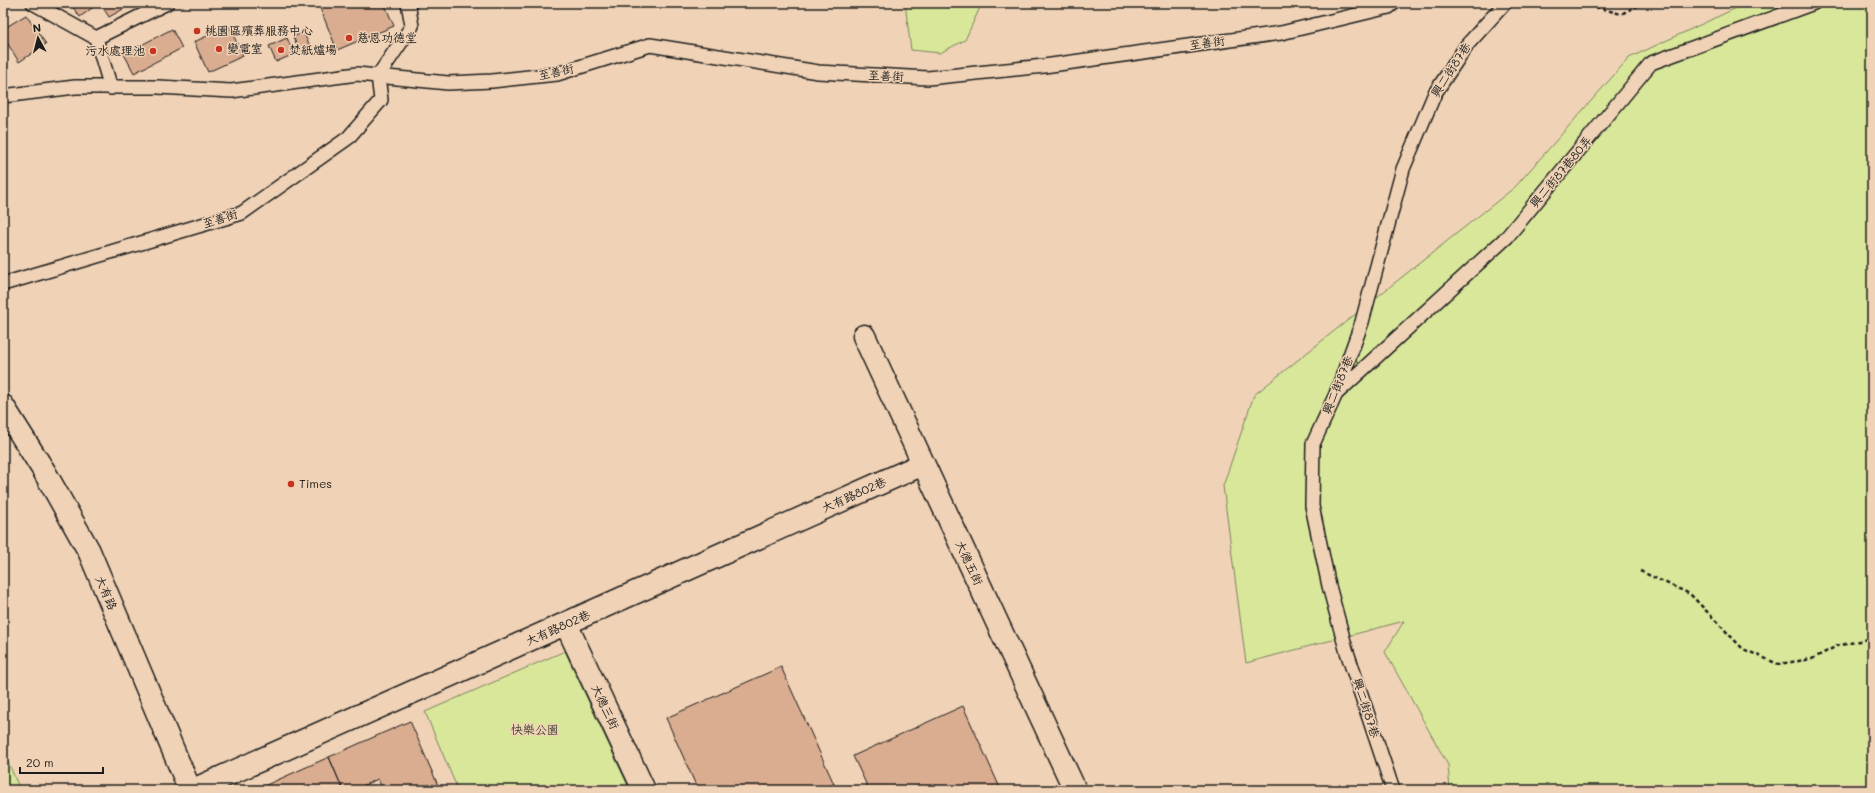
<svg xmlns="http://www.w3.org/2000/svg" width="1875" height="793" font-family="Mali,'LXGW WenKai TC',sans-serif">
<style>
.green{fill:#d8e79a;stroke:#7a825b}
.building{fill:#daad91;stroke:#1c1c1c}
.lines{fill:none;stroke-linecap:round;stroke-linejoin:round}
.service-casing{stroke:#1c1c1c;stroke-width:16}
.minor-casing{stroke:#1c1c1c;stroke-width:25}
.path{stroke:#1c1c1c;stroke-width:2.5;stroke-dasharray:4 3;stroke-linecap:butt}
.service{stroke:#f0d3b6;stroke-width:13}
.minor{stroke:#f0d3b6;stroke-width:22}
.poi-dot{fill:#c8321e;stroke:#f0d3b6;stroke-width:1.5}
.labels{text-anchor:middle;stroke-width:3;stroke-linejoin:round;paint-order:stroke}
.poi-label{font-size:12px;fill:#1c1c1c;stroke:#f0d3b6;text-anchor:start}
.street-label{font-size:12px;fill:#1c1c1c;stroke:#f0d3b6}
.park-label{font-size:12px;fill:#424535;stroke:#f0d3b6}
</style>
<rect width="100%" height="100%" fill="#f0d3b6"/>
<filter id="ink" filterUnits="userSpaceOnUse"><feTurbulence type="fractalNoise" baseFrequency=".025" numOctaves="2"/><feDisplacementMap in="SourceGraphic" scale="8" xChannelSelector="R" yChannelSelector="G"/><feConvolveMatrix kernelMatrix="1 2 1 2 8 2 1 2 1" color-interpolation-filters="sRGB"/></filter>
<g filter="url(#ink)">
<path class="green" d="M 905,3 L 982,3 L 965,40 L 940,53 L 911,50 Z
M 1747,3 L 1872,3 L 1872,790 L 1450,790 L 1448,765 L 1385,652 L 1404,621 L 1246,663 L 1223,486 L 1254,395 L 1515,187 L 1629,58 Z
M 565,651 L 630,790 L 458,790 L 425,712 Z
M 3,750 L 20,790 L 3,790 Z"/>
<path class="building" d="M 52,3 L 95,3 L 96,5 L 80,17 L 72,6 L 55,7 Z
M 100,3 L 134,3 L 109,17 Z
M 318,3 L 384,3 L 394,26 L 337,50 Z
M 26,15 L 46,44 L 19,62 L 3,36 L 3,29 Z
M 229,26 L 243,56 L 208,72 L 194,42 Z
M 172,29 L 182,48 L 134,73 L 124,54 Z
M 303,32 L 310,46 L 300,51 L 293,37 Z
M 287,38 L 294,54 L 276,62 L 269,46 Z
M 781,667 L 834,784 L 820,790 L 698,790 L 666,718 Z
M 963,706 L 1001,790 L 869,790 L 853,756 Z
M 410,721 L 440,790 L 383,790 L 378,779 L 353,790 L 343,790 L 329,757 Z
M 329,757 L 343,790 L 255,790 Z
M 834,784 L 837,790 L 820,790 Z"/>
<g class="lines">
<defs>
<path id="service" d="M 33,3 L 96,38 L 167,3
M 96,38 L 111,88
M 3,96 L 75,87 L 158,87 L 231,91 L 357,74 L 448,83 L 492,81 L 557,74 L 650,45 L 818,72 L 928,78 L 1044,66 L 1281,33 L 1389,7 L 1394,3
M 3,284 L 242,213 L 348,138 L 381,100 L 378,76 L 412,26 L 408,3
M 1337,393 L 1507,237 L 1651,63 L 1814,3
M 1393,790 L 1346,649 L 1329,586 L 1312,506 L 1313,444 L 1336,394 L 1362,322 L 1403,169 L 1435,93 L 1467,45 L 1505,3"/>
<path id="minor" d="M 864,336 L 1075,790
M 3,406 L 44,471 L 89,551 L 190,790
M 566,624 L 644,790
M 193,790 L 923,464"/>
</defs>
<use href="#service" class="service-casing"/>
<use href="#minor" class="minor-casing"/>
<path class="path" d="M 1582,3 L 1621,14 L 1643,3
M 1640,571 L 1690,594 L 1743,649 L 1778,664 L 1812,659 L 1837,646 L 1872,638"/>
<use href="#service" class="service"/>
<use href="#minor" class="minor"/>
</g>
</g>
<g class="poi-dot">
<circle cx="197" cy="31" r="4"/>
<circle cx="349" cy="38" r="4"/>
<circle cx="219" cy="49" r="4"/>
<circle cx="281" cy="50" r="4"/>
<circle cx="153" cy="51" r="4"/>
<circle cx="291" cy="484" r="4"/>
</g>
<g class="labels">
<g class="poi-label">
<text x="205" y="35">桃園區殯葬服務中心</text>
<text x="357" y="42">慈恩功德堂</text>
<text x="227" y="53">變電室</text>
<text x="289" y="54">焚紙爐場</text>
<text x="145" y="55" text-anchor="end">污水處理池</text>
<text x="299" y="488">Times</text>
</g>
<g class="street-label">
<text transform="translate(1207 43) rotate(-8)" y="4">至善街</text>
<text transform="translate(1451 70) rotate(-57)" y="4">興二街87巷</text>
<text transform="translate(556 72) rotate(-12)" y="4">至善街</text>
<text transform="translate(886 76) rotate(3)" y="4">至善街</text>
<text transform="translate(1561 172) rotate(-50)" y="4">興二街87巷80弄</text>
<text transform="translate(220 219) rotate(-17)" y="4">至善街</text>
<text transform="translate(1338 385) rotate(-68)" y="4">興二街87巷</text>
<text transform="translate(854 495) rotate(-24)" y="4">大有路802巷</text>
<text transform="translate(969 563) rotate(65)" y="4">大德五街</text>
<text transform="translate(106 593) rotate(67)" y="4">大有路</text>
<text transform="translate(558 628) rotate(-24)" y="4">大有路802巷</text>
<text transform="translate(605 707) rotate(65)" y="4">大德三街</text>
<text transform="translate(1366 708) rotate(72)" y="4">興二街87巷</text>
</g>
<g class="park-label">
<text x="535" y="734">快樂公園</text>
</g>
</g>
<rect width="1875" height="793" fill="none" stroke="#f0d3b6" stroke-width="16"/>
<rect x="8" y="8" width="1859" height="777" fill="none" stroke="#1c1c1c" stroke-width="1.5" filter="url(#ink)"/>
<g transform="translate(38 38) rotate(353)" stroke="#f0d3b6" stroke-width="3" paint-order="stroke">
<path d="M0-3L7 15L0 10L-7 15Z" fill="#1c1c1c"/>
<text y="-6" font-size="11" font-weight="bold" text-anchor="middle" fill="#1c1c1c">N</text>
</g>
<path d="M20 767v6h83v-6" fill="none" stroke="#1c1c1c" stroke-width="2"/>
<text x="26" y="767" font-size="12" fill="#1c1c1c" stroke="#f0d3b6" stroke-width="3" paint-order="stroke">20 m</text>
</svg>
